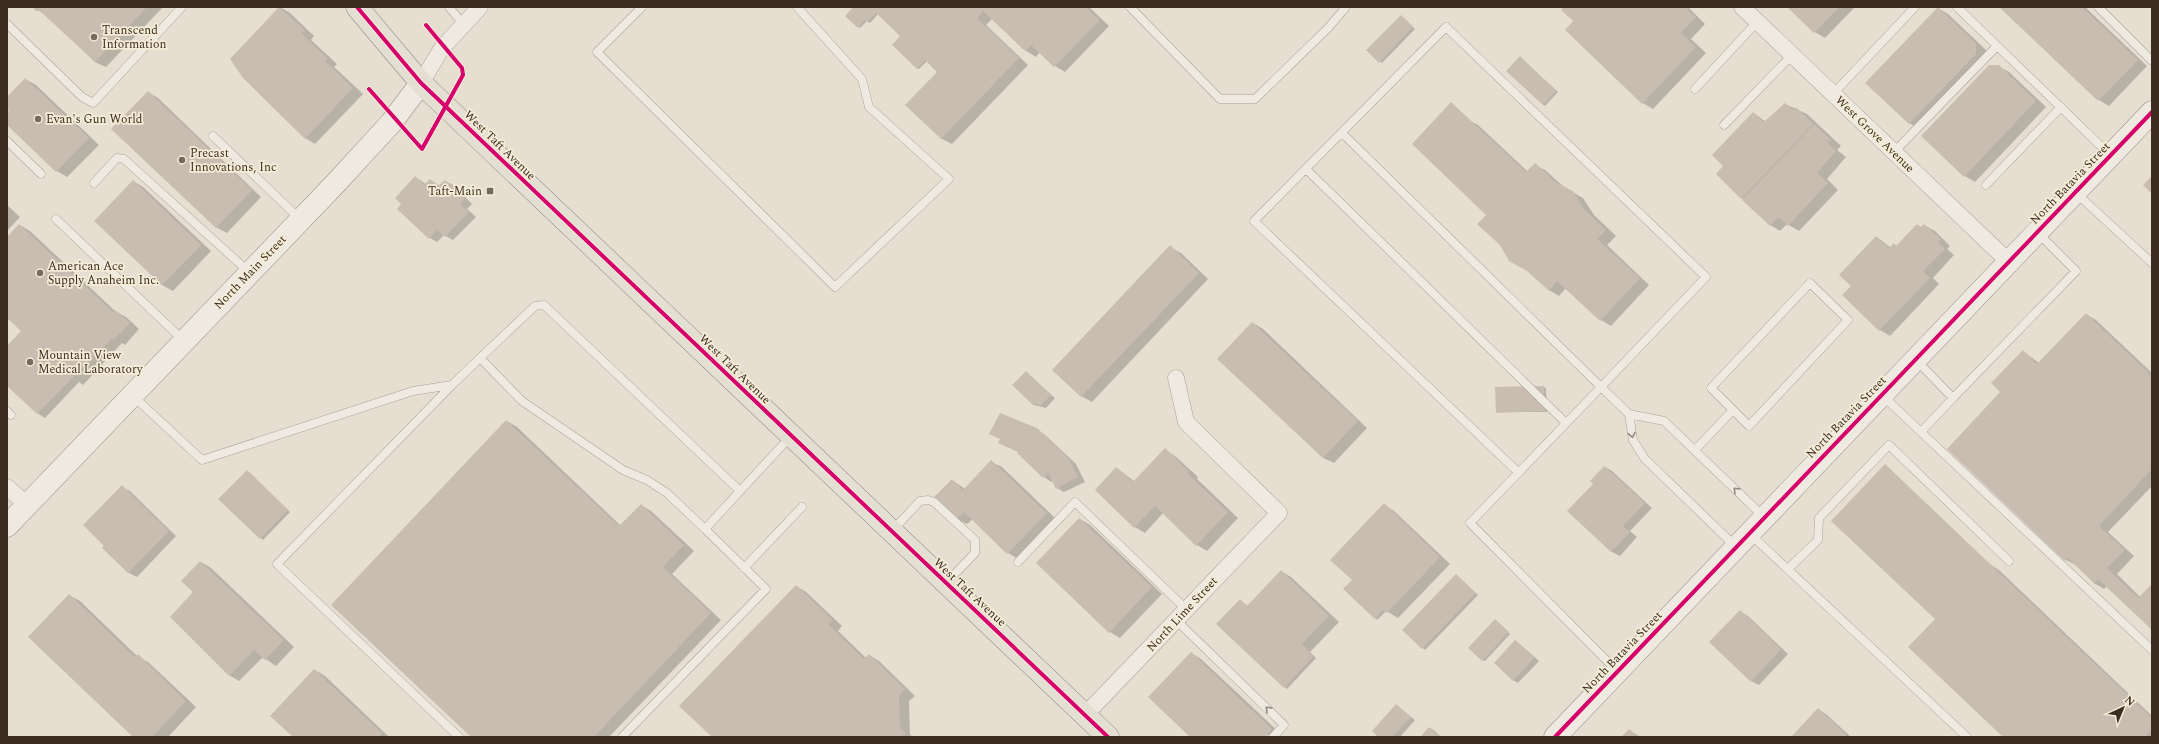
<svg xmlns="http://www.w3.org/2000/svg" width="2159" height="744" font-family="Spectral,serif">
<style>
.shadow{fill:#0003}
.building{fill:#c9bdb1}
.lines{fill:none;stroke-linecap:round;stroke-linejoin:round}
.lane-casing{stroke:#aba398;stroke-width:9}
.street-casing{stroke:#aba398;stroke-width:17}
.secondary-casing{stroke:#9b9388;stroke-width:23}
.primary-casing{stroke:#91897f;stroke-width:23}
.lane{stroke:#eee9e1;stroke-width:8}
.street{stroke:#eee9e1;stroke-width:16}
.secondary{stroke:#eee9e1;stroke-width:22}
.primary{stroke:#e4dfd3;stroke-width:22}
.cycleway-casing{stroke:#f5ecd7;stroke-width:6}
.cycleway{stroke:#d6006c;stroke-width:4}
.oneway{stroke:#948a80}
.poi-dot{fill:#766a5e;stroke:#f5ecd7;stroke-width:1.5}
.labels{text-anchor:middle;stroke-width:3.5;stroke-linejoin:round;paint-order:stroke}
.poi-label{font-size:12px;fill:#3a2c20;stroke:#f5ecd7;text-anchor:start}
.street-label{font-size:12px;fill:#3a2c20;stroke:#f5ecd7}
</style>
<rect width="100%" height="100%" fill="#e6ded0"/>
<path class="shadow" d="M 33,7 L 163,7 L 106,67 L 95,62 L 48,16 Z
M 280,7 L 290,13 L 314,36 L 311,40 L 337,64 L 334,67 L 363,94 L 315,144 L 305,138 L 231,59 Z
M 855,7 L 1089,7 L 1109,26 L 1065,72 L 1055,66 L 1040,52 L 1036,57 L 1026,51 L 992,19 L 986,25 L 1028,65 L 952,144 L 942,139 L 906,105 L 938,72 L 927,61 L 919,69 L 917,68 L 902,37 L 878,14 L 870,23 L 867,21 L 860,28 L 858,27 Z
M 1565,7 L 1688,7 L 1705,24 L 1691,39 L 1706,53 L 1653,109 L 1643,103 L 1574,21 Z
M 1788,7 L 1855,7 L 1825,38 L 1815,32 Z
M 2000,7 L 2085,7 L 2147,66 L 2109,106 L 2099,100 Z
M 1938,8 L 1948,14 L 1986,50 L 1986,60 L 1919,129 L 1909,123 Z
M 1403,17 L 1415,29 L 1382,63 L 1380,62 Z
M 1522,59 L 1558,92 L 1545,106 L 1543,104 Z
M 1998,66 L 2009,72 L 2046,107 L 1975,182 L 1965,176 Z
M 25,79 L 36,85 L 99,145 L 67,177 L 57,171 L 7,124 L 7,115 L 10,111 L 7,108 L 7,98 Z
M 148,92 L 158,98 L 261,197 L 227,233 L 216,227 Z
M 1785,104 L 1807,114 L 1841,146 L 1837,150 L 1846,157 L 1827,179 L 1838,190 L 1799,231 L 1787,224 L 1780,231 L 1770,225 L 1742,198 L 1725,166 L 1754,113 L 1766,122 Z
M 1469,120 L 1478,125 L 1528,172 L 1535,165 L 1545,170 L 1565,188 L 1583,198 L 1594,215 L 1616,236 L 1607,245 L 1649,285 L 1611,326 L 1601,320 L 1566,288 L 1559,296 L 1549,290 L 1487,215 Z
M 415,177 L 426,184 L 430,180 L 440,186 L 445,181 L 453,185 L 472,204 L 467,209 L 476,217 L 453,240 L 444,235 L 437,242 L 430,238 Z
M 133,181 L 143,187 L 211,251 L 173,291 L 162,285 L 95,221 Z
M 7,205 L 20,217 L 7,231 Z
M 20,225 L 30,231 L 115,311 L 126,317 L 139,329 L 125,345 L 122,343 L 83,385 L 79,382 L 45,418 L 37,413 L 7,384 L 7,347 L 25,335 L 7,317 L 7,239 Z
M 1924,225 L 1935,231 L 1950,246 L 1947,249 L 1954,255 L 1933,278 L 1939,284 L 1890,336 L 1880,330 L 1853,286 L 1877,237 L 1891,248 L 1894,245 L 1897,246 Z
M 1170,247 L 1181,253 L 1208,279 L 1092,402 L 1081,396 Z
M 2086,314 L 2096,320 L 2152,373 L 2152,486 L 2108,532 L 2134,556 L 2117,574 L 2140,597 L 2152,585 L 2152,629 L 2107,586 L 2104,589 L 2094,583 L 2076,565 L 2066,560 L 2001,392 L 2023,351 L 2039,363 Z
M 1253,323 L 1263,329 L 1367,428 L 1334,463 L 1323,458 L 1219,359 Z
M 1026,372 L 1055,398 L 1046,408 L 1034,405 Z
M 1543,387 L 1546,388 L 1547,412 L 1497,412 Z
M 1001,414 L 1044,434 L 1076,464 L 1085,482 L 1064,492 L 1057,488 L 1053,480 L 1051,482 L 1044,477 L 1019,452 L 1000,443 L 1001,439 L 991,434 Z
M 507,421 L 517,427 L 621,526 L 641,505 L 651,511 L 694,551 L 672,574 L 721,620 L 609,737 L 472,737 Z
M 1165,450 L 1175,456 L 1198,477 L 1197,479 L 1238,518 L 1207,551 L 1197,545 L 1163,513 L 1145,533 L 1135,527 L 1117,468 L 1135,482 Z
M 991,462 L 1002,467 L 1056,519 L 1018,559 L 1008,553 L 973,519 L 967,524 L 957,519 L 952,480 L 965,489 Z
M 1605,467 L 1612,471 L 1652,508 L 1630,531 L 1637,537 L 1620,556 L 1612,552 L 1569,511 L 1594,484 Z
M 249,472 L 290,512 L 263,540 L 261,538 Z
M 122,487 L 130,491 L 176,536 L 137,577 L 129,573 L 103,548 Z
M 1384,505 L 1394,511 L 1450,564 L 1398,618 L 1386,611 L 1377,620 L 1353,580 Z
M 1080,519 L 1090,525 L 1162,594 L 1120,638 L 1110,632 Z
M 201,562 L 211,568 L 294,647 L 276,666 L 263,657 L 239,681 L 229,675 L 194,592 Z
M 1991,565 L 1999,570 L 2152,716 L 2152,737 L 2004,737 Z
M 1281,571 L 1291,577 L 1339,622 L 1310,652 L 1316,658 L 1287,689 L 1217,624 L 1240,601 L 1248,606 Z
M 1456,575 L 1478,595 L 1425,650 L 1404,630 Z
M 796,586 L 806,592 L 842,626 L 838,631 L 866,658 L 869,655 L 879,661 L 915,696 L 909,701 L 910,734 L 913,737 L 713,737 Z
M 69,595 L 80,601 L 137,656 L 148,662 L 196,707 L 168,737 L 134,737 Z
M 1740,611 L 1748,616 L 1788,654 L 1759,685 L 1751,681 Z
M 1497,622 L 1510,634 L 1485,661 L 1482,660 Z
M 1516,641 L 1539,661 L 1518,683 L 1513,680 Z
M 1191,653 L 1201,659 L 1282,735 L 1191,737 Z
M 315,670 L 325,676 L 389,737 L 294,737 Z
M 1396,705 L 1415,720 L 1400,737 L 1380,737 Z
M 1818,710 L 1826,714 L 1851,737 L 1792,737 Z
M 1430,728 L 1435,731 L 1441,737 L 1421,737 Z
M 1629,730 L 1639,736 L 1641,737 L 1622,737 Z"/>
<path class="building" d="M 32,7 L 147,7 L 95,62 L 40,11 L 36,11 Z
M 279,7 L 305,30 L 301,33 L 327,58 L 325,61 L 353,88 L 305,139 L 243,78 L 230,59 Z
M 853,7 L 1086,7 L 1100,20 L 1054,67 L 1031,45 L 1025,51 L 983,11 L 977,18 L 1019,58 L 941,139 L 905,105 L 937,72 L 925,60 L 917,69 L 892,45 L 900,36 L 876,13 L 867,22 L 865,20 L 858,28 L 845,16 Z
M 1563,7 L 1685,7 L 1696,17 L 1681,33 L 1696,47 L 1642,104 L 1565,30 L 1573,21 L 1561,10 Z
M 1787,7 L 1839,7 L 1814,33 Z
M 1938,7 L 1976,43 L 1976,54 L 1909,124 L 1865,83 Z
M 1999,7 L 2082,7 L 2138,60 L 2098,101 Z
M 1401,15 L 1413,27 L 1379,63 L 1366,50 Z
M 1520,56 L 1556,91 L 1543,105 L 1506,71 Z
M 1989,65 L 1999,65 L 2036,101 L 1964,177 L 1921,136 Z
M 25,78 L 89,138 L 56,172 L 7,125 L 7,113 L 9,111 L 7,109 L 7,97 Z
M 148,91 L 252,190 L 216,228 L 111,129 Z
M 1451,102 L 1526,172 L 1535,163 L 1557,183 L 1573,191 L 1583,208 L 1606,230 L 1597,239 L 1640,278 L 1600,321 L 1557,281 L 1549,291 L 1527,271 L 1509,261 L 1500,245 L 1477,224 L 1486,215 L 1412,144 Z
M 1785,103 L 1793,110 L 1796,107 L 1813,124 L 1741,199 L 1716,174 L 1723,166 L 1712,155 L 1753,112 L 1764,122 Z
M 1814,124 L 1831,140 L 1828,143 L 1836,151 L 1817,173 L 1828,183 L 1788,226 L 1778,217 L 1770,226 L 1742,200 Z
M 415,176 L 424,185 L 430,179 L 438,186 L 445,180 L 465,199 L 460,204 L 469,212 L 445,237 L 437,230 L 429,239 L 397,209 L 401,204 L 395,198 Z
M 2152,176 L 2152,194 L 2143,185 Z
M 133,180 L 201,245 L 162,285 L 94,221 Z
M 19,224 L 113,312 L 115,310 L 130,323 L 114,340 L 112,338 L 37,414 L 7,386 L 7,346 L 21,331 L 7,318 L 7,237 Z
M 1917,224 L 1921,227 L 1924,224 L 1941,239 L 1938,242 L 1945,249 L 1923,271 L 1930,278 L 1879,331 L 1842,295 L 1851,286 L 1839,275 L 1876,236 L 1889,248 L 1894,243 L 1896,246 Z
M 1170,245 L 1199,273 L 1081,397 L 1052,370 Z
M 2086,313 L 2152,376 L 2152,469 L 2099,526 L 2125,550 L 2107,568 L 2138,598 L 2152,584 L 2152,630 L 2098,579 L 2094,583 L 2068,558 L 2065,561 L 1947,449 L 2000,392 L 1991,383 L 2023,350 L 2037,364 Z
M 1252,322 L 1358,421 L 1323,458 L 1217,359 Z
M 1026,371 L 1051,395 L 1040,406 L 1037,403 L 1034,406 L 1012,385 Z
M 1544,386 L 1545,411 L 1496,413 L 1495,387 Z
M 1000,413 L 1037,428 L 1068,458 L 1078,477 L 1056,489 L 1048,473 L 1043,478 L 1017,453 L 1018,452 L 998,443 L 1000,439 L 989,434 Z
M 506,420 L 619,526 L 641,504 L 684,545 L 663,567 L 711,613 L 594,737 L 471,737 L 331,605 Z
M 1165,448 L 1189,471 L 1187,473 L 1228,512 L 1196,546 L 1155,506 L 1134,528 L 1095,490 L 1116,467 L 1133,482 Z
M 991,460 L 1047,513 L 1007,554 L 964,512 L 957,519 L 934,497 L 952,479 L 963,490 Z
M 1885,464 L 2152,718 L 2152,729 L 2145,737 L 2003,737 L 1908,647 L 1935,619 L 1831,521 Z
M 1604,466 L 1645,503 L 1623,526 L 1630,532 L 1611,552 L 1567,511 L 1593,484 L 1590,481 Z
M 247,470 L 288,510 L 260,539 L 218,499 Z
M 122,485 L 169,531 L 128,573 L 102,548 L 104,546 L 83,525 Z
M 1384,503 L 1440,557 L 1387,613 L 1383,610 L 1375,619 L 1343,589 L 1352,580 L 1330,560 Z
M 1079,518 L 1152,587 L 1109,633 L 1036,563 Z
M 200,561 L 284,640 L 265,660 L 254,650 L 229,676 L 170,617 L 193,592 L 181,581 Z
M 1281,570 L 1329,616 L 1302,644 L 1314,656 L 1284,688 L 1216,624 L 1240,599 L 1247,606 Z
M 1456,574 L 1476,593 L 1422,649 L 1402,630 Z
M 796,585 L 833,620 L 828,624 L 864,659 L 869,654 L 905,689 L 899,696 L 900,728 L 906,733 L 902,737 L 712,737 L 679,706 Z
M 69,594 L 135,657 L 138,654 L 186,701 L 152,737 L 133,737 L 28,637 Z
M 1740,610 L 1781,649 L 1751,682 L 1709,642 Z
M 1495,619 L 1509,632 L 1482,661 L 1468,648 Z
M 1515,640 L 1535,657 L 1513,681 L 1494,663 Z
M 1191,652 L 1272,729 L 1265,737 L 1190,737 L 1148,697 Z
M 314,669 L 382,733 L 379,737 L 293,737 L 270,716 Z
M 1396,704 L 1411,717 L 1392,737 L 1378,737 L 1372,731 Z
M 1818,708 L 1846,734 L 1846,737 L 1791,737 Z
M 1429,727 L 1440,737 L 1422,737 L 1421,736 Z
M 1629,729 L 1638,737 L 1621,737 Z"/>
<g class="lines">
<defs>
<path id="lane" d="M 449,7 L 464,25
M 642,7 L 597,52 L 835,287 L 949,179 L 869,107 L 862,79 L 797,7
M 1130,7 L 1220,99 L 1255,99 L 1328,28 L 1346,7
M 1957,7 L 2110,155
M 2098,7 L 2152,61
M 7,24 L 82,97 L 93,103 L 182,7
M 1695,89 L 1757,22
M 1833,94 L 1915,7
M 1724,125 L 1792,55
M 1342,133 L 1601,387 L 1706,277 L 1446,27 L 1254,221 L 1519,473
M 213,136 L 300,219
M 7,141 L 41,174
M 1894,152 L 1997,46
M 1306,169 L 1566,423
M 94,183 L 117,158 L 124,159 L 249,272
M 1986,185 L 2061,107
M 2076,193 L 2152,263
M 56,219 L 183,340
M 480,358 L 535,306 L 544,305 L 740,491
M 1916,360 L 1953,398 L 2076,271 L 2038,233
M 452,385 L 277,564 L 459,737
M 132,395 L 202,460 L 413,391 L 452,385 L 480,358 L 522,401 L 623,470 L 647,480 L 667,493 L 705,529 L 791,436
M 1883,396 L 1921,432 L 1953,398
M 7,411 L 11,415
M 1921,432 L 2152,650
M 1695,450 L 1733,410 L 1711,388 L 1810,283 L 1848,320 L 1749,426 L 1733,410
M 892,531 L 920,501 L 928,500 L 934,502 L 975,540 L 975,553 L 947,582
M 1750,534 L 1967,737
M 1736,547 L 1645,459 L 1633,440 L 1629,414 L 1664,421 L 1764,517
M 1018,562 L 1075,502 L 1186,609
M 744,568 L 802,507
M 1788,569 L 1818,540 L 1819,518 L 1889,445 L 2009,561
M 1176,620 L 1284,725 L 1273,737
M 1617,671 L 1470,523 L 1601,387 L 1629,414
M 622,737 L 766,589 L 705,529"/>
<path id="street" d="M 1742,7 L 2009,262
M 421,83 L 442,48 L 480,7
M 7,487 L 26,504
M 1085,715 L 1279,513 L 1186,422 L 1176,378"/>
<path id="secondary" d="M 7,526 L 335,184 L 391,123 L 421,83
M 1555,737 L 2152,112"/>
<path id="primary" d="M 357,7 L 421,83 L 1108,737"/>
</defs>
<use href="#lane" class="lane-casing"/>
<use href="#street" class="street-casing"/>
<use href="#secondary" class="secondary-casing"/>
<use href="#primary" class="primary-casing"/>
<use href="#lane" class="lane"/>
<use href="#street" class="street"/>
<use href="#secondary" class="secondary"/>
<use href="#primary" class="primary"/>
<defs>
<path id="cycleway" d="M 357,7 L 421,83 L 1108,737
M 369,89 L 422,149 L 463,75 L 462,68 L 426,25
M 1555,737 L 2152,112"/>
</defs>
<use href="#cycleway" class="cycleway-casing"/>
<use href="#cycleway" class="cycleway"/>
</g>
<defs><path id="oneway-chevron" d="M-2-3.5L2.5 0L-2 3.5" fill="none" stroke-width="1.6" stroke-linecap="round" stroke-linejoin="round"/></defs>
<g class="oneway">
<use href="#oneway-chevron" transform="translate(1632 435) rotate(79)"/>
<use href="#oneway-chevron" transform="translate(1736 490) rotate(-136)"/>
<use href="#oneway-chevron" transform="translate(1268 709) rotate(-136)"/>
</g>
<g class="poi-dot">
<circle cx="94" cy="37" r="4"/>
<circle cx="38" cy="119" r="4"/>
<circle cx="182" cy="160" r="4"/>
<rect x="486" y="187" width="8" height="8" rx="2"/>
<circle cx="40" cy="273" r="4"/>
<circle cx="30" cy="362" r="4"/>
</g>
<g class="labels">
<g class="poi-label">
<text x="102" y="34">Transcend<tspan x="102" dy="14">Information</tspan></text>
<text x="46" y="123">Evan's Gun World</text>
<text x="190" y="157">Precast<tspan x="190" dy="14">Innovations, Inc</tspan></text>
<text x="482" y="195" text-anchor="end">Taft-Main</text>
<text x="48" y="270">American Ace<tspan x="48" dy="14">Supply Anaheim Inc.</tspan></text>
<text x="38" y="359">Mountain View<tspan x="38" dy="14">Medical Laboratory</tspan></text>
</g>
<g class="street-label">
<text transform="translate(1875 134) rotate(44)" y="4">West Grove Avenue</text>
<text transform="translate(500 145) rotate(44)" y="4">West Taft Avenue</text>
<text transform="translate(2070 183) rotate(-46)" y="4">North Batavia Street</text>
<text transform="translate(250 272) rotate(-46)" y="4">North Main Street</text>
<text transform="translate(735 369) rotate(44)" y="4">West Taft Avenue</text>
<text transform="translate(1846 417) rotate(-46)" y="4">North Batavia Street</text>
<text transform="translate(970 592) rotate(43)" y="4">West Taft Avenue</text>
<text transform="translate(1182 614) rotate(-47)" y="4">North Lime Street</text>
<text transform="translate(1622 652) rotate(-46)" y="4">North Batavia Street</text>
</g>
</g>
<rect width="2159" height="744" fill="none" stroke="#3a2c20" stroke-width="16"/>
<g transform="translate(2123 708) rotate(44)" stroke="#f5ecd7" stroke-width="3" paint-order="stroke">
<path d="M0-3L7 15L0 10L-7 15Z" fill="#3a2c20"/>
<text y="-6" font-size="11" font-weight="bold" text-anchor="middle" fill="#3a2c20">N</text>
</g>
</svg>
